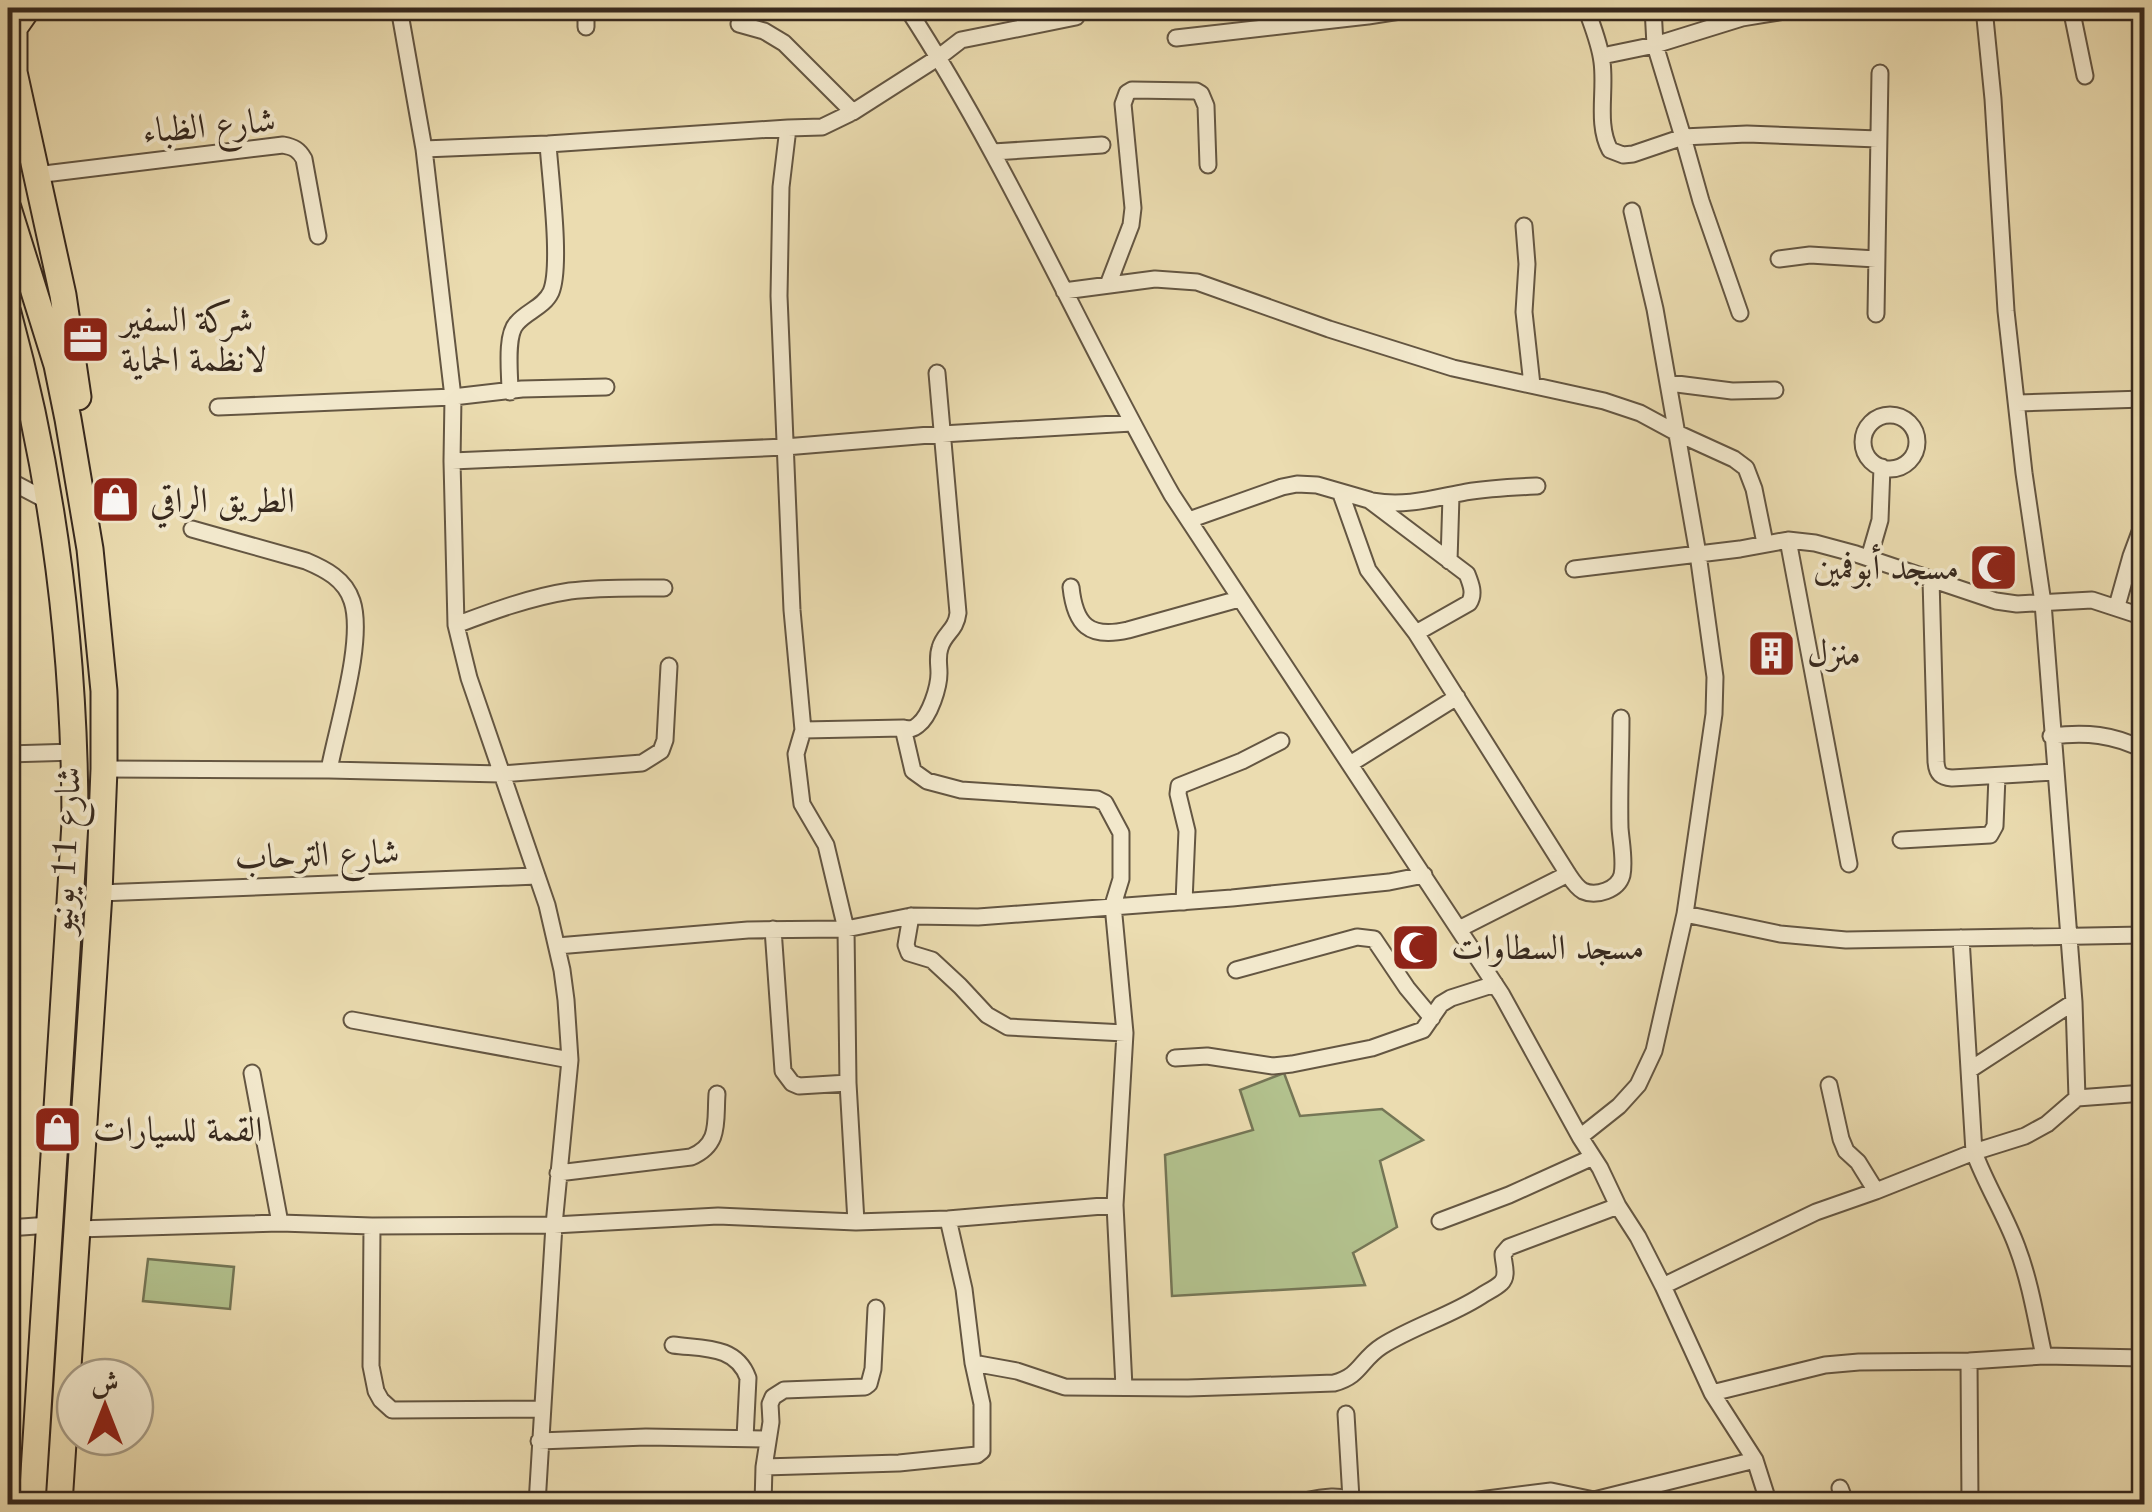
<svg xmlns="http://www.w3.org/2000/svg" width="2152" height="1512" font-family="'Old Standard TT',Amiri,serif">
<style>
.green{fill:#b3c28e;stroke:#757656;stroke-width:2.5}
.lines{fill:none;stroke-linecap:round;stroke-linejoin:round}
.minor-casing{stroke:#645642;stroke-width:19}
.trunk-casing{stroke:#37291e;stroke-width:29}
.minor{stroke:#f2e8cc;stroke-width:15}
.trunk{stroke:#ebdcb0;stroke-width:25}
.labels{text-anchor:middle;stroke-width:8;stroke-linejoin:round;paint-order:stroke}
.street-label{font-size:35px;fill:#37291e;stroke:#f2e8cc}
.poi-label{font-size:35px;fill:#37291e;stroke:#f2e8cc;text-anchor:start}
</style>
<rect width="100%" height="100%" fill="#ebdcb0"/>
<filter id="stains"><feTurbulence type="fractalNoise" baseFrequency=".002" numOctaves="4"/><feColorMatrix values="0 0 0 0 .2 0 0 0 0 .09 0 0 0 0 .02 0 0 0 .5 -.17"/></filter>
<radialGradient id="worn" r=".72"><stop offset=".6" stop-color="#630" stop-opacity="0"/><stop offset="1" stop-color="#630" stop-opacity=".3"/></radialGradient>
<path class="green" d="M 1284,1073 L 1300,1116 L 1382,1109 L 1423,1140 L 1380,1161 L 1397,1227 L 1353,1253 L 1365,1285 L 1172,1296 L 1165,1155 L 1253,1130 L 1240,1090 Z
M 148,1259 L 234,1267 L 230,1309 L 143,1301 Z"/>
<g class="lines">
<defs>
<path id="minor" d="M 399,8 L 424,149 L 453,397 L 452,461 L 456,625 L 469,678 L 547,905 L 562,970 L 566,1000 L 570,1060 L 554,1225 L 537,1504
M 907,8 C 1008,163 1081,334 1172,495 L 1502,995 L 1580,1137 L 1600,1168 L 1618,1206 L 1638,1237 L 1663,1286 L 1712,1393 L 1755,1460 L 1769,1504
M 1586,8 C 1592,25 1600,44 1602,62 C 1606,91 1596,124 1610,150 L 1623,155 L 1633,154 L 1683,137 L 1655,45 L 1653,8
M 1984,8 L 1993,99 L 2006,311 L 2024,473 L 2043,603 L 2074,1002 L 2077,1098
M 2071,8 L 2085,76
M 739,24 L 764,31 L 784,43 L 853,112
M 586,27 L 586,8
M 1176,38 L 1368,16 L 1419,8
M 1602,56 L 1655,45 L 1742,18 L 1803,8
M 424,149 L 548,144 L 788,128
M 993,152 L 1102,145
M 36,175 L 283,145 C 294,147 299,150 304,159 L 318,236
M 1524,226 L 1527,264 L 1524,312 L 1532,385
M 1779,259 L 1810,255 L 1876,259
M 1108,285 L 1131,225 L 1133,208 L 1123,104 L 1127,93 L 1132,90 L 1196,91 L 1201,94 L 1206,106 L 1208,165
M 1064,291 L 1155,279 L 1197,282 L 1329,329 L 1453,368 L 1604,401 L 1640,413 L 1677,433 L 1734,459 L 1746,468 L 1754,489 L 1765,543
M 1740,313 L 1701,201 L 1683,137 L 1747,134 L 1878,139
M 1876,314 L 1880,73
M 1669,383 L 1732,391 L 1775,390
M 510,392 C 510,374 505,335 517,323 C 527,311 544,307 551,292 C 562,266 550,176 548,144
M 2018,403 L 2144,399
M 218,407 L 453,397 L 522,389 L 606,387
M1863 442a27 27 0 1 1 54 0a27 27 0 1 1-54 0Z
M 452,461 L 785,447 L 942,434 L 1132,423
M 8,480 L 48,501
M 1341,494 L 1368,570 L 1416,633 L 1568,874 C 1572,880 1576,887 1583,891 C 1596,897 1618,890 1622,875 C 1625,861 1621,842 1620,828 C 1619,791 1621,755 1621,718
M 1373,501 C 1405,507 1434,498 1466,492 C 1490,488 1514,487 1537,486
M 1189,520 L 1282,487 L 1297,484 L 1317,485 L 1369,500 L 1467,574 C 1471,584 1475,594 1469,603 L 1416,633
M 192,529 L 306,561 C 325,569 345,579 352,601 C 365,640 337,727 329,770
M 1788,540 L 1849,864
M 1869,558 L 1880,520 L 1882,467
M 1449,561 L 1451,496
M 1574,569 L 1740,549 L 1788,540 L 1815,543 L 1856,554 L 1996,601 L 2017,604 L 2092,600 L 2144,617
M 1931,579 L 1936,762 C 1937,774 1941,777 1952,778 L 2054,772
M 1071,587 C 1075,625 1089,639 1128,630 L 1239,599
M 2117,606 L 2131,556 L 2144,521
M 456,625 C 493,611 531,597 570,591 C 601,587 633,588 664,588
M 903,728 C 910,729 912,730 918,725 C 930,716 939,687 939,673 C 939,664 937,657 940,648 C 944,633 956,631 958,613 L 937,373
M 803,730 L 903,728 L 913,771 L 927,781 L 961,790 L 1097,799 L 1105,803 L 1121,833 L 1121,879 L 1113,905 L 1125,1033 L 1115,1205 L 1124,1387
M 2051,736 C 2086,732 2113,734 2144,750
M 8,754 L 75,752
M 1350,764 L 1457,697
M 104,769 L 329,770 L 501,774 L 642,763 L 661,751 L 665,740 L 669,666
M 1901,840 L 1990,835 L 1995,826 L 1997,776
M 99,893 L 537,876
M 1184,902 L 1187,831 L 1178,794 L 1179,786 L 1242,761 L 1281,741
M 1685,914 L 1780,934 L 1846,940 L 2144,935
M 911,916 L 906,945 L 909,953 L 932,960 L 960,986 L 987,1015 L 1008,1027 L 1125,1033
M 773,929 L 783,1071 L 792,1083 L 799,1086 L 848,1083
M 1459,929 L 1568,874
M 1961,938 L 1974,1152 C 1986,1185 2005,1214 2017,1247 C 2030,1281 2036,1319 2044,1356
M 557,946 L 748,930 L 846,929 L 911,916 L 978,917 L 1232,898 L 1389,882 L 1424,875
M 1236,970 L 1357,937 L 1374,939 L 1407,988 L 1432,1018
M 352,1020 L 570,1060
M 1175,1058 L 1207,1056 L 1273,1066 L 1292,1064 L 1372,1048 L 1423,1030 L 1441,1004 L 1451,998 L 1495,984
M 1971,1069 L 2074,1002
M 252,1073 L 280,1223
M 1829,1085 L 1841,1139 L 1846,1151 L 1858,1162 L 1876,1191
M 1580,1137 L 1619,1106 L 1638,1085 L 1654,1051 L 1685,914 L 1714,714 L 1715,677 L 1698,554 L 1655,309 L 1632,211
M 558,1173 L 691,1157 C 721,1144 715,1122 717,1094
M 1440,1221 L 1509,1195 L 1593,1157
M 856,1222 L 848,1083 L 846,929 L 826,845 L 802,804 L 796,754 L 803,730 L 792,610 L 779,296 L 781,187 L 788,128 L 822,127 L 853,112 L 939,57 L 961,40 L 1076,17
M 372,1226 L 371,1366 L 376,1391 L 381,1400 L 392,1410 L 542,1409
M 8,1228 L 50,1225
M 77,1229 L 280,1223 L 372,1226 L 554,1225 L 718,1216 L 856,1222 L 948,1219 L 1115,1205
M 1663,1286 L 1816,1212 L 1876,1191 L 1974,1152 L 2025,1136 L 2047,1124 L 2077,1098 L 2144,1093
M 673,1345 C 703,1349 736,1345 748,1378 L 745,1438
M 1969,1361 L 1970,1504
M 973,1363 L 1017,1371 L 1065,1387 L 1188,1388 L 1334,1383 C 1361,1376 1360,1360 1382,1346 C 1414,1326 1450,1316 1481,1296 C 1487,1292 1496,1288 1501,1283 C 1509,1276 1503,1263 1503,1254 L 1509,1247 L 1618,1206
M 1712,1393 L 1825,1365 L 1859,1362 L 1969,1361 L 2044,1356 L 2144,1358
M 1346,1414 L 1351,1499
M 539,1441 L 646,1437 L 767,1439
M 764,1467 L 899,1463 L 977,1455 L 982,1451 L 982,1404 L 973,1363 L 964,1289 L 948,1219
M 1840,1488 L 1846,1504
M 1471,1501 L 1551,1491 L 1594,1500
M 763,1504 L 764,1467 L 771,1422 L 770,1404 L 773,1397 L 784,1390 L 865,1387 L 869,1384 L 873,1369 L 876,1308
M 1289,1504 C 1309,1501 1340,1490 1355,1504
M 1590,1504 L 1594,1500 L 1755,1460"/>
<path id="trunk" d="M 28,8 L 14,28 L 14,72 L 63,295 L 78,397
M 8,208 L 57,365 L 68,419 L 90,549 L 104,691 L 104,769 L 99,893 L 59,1504
M 8,313 C 53,478 75,652 75,823 L 32,1504"/>
</defs>
<use href="#minor" class="minor-casing"/>
<use href="#trunk" class="trunk-casing"/>
<use href="#minor" class="minor"/>
<use href="#trunk" class="trunk"/>
</g>
<defs>
<symbol id="office-square" viewBox="-11 -11 22 22"><rect x="-9" y="-9" width="18" height="18" rx="4" fill="#8f2418" stroke="#f2e8cc"/><path d="M-6-3h4V-5.5h4V-3h4V5H-6ZM-1-4.5V-3h2v-1.5ZM-6 0V1H6V0Z" fill="#fff"/></symbol>
<symbol id="shop-square" viewBox="-11 -11 22 22"><rect x="-9" y="-9" width="18" height="18" rx="4" fill="#8f2418" stroke="#f2e8cc"/><path d="M-5-2.5h2.3a2.7 3.5 0 0 1 5.4 0H5L5.5 6h-11ZM-1.5-2.5h3a1.5 2.3 0 0 0-3 0Z" fill="#fff"/></symbol>
<symbol id="mosque-square" viewBox="-11 -11 22 22"><rect x="-9" y="-9" width="18" height="18" rx="4" fill="#8f2418" stroke="#f2e8cc"/><path d="M3.5-4.9A6 6 0 1 0 3.5 4.9A5 5 0 1 1 3.5-4.9Z" fill="#fff"/></symbol>
<symbol id="building-square" viewBox="-11 -11 22 22"><rect x="-9" y="-9" width="18" height="18" rx="4" fill="#8f2418" stroke="#f2e8cc"/><path d="M-4-6H4V6H1V3H-1V6H-4ZM-2.5-4.3h1.7v1.8h-1.7ZM.8-4.3h1.7v1.8H.8ZM-2.5-1h1.7V.8h-1.7ZM.8-1h1.7V.8H.8Z" fill="#fff"/></symbol>
</defs>
<g fill-rule="evenodd">
<use href="#office-square" x="58" y="312" width="55" height="55"/>
<use href="#shop-square" x="88" y="472" width="55" height="55"/>
<use href="#mosque-square" x="1966" y="540" width="55" height="55"/>
<use href="#building-square" x="1744" y="626" width="55" height="55"/>
<use href="#mosque-square" x="1388" y="920" width="55" height="55"/>
<use href="#shop-square" x="30" y="1102" width="55" height="55"/>
</g>
<g class="labels">
<g class="street-label">
<text transform="translate(209 125) rotate(-5)" y="12">شارع الظباء</text>
<text transform="translate(64 850) rotate(-87)" y="12">شارع 11 يونيو</text>
<text transform="translate(317 854) rotate(-2)" y="12">شارع الترحاب</text>
</g>
<g class="poi-label">
<text x="121" y="331">شركة السفير<tspan x="121" dy="40">لانظمة الحماية</tspan></text>
<text x="150" y="512">الطريق الراقي</text>
<text x="1959" y="579" text-anchor="end">مسجد أبوفمين</text>
<text x="1807" y="665">منزل</text>
<text x="1451" y="959">مسجد السطاوات</text>
<text x="93" y="1141">القمة للسيارات</text>
</g>
</g>
<rect width="2152" height="1512" fill="none" stroke="#ebdcb0" stroke-width="40"/>
<rect x="10" y="10" width="2132" height="1492" fill="none" stroke="#37291e" stroke-width="5"/>
<rect x="20" y="20" width="2112" height="1472" fill="none" stroke="#37291e" stroke-width="2.5"/>
<g transform="translate(105 1407)"><circle r="48" fill="#f2e8cc" stroke="#a79c86" stroke-width="2.5"/>
<path d="M0-8L18 38L0 25L-18 38Z" fill="#8f2418"/>
<text y="-15" font-size="28" font-weight="bold" text-anchor="middle" fill="#37291e">ش</text>
</g>
<rect width="100%" height="100%" filter="url(#stains)"/>
<rect width="100%" height="100%" fill="url(#worn)"/>
</svg>
